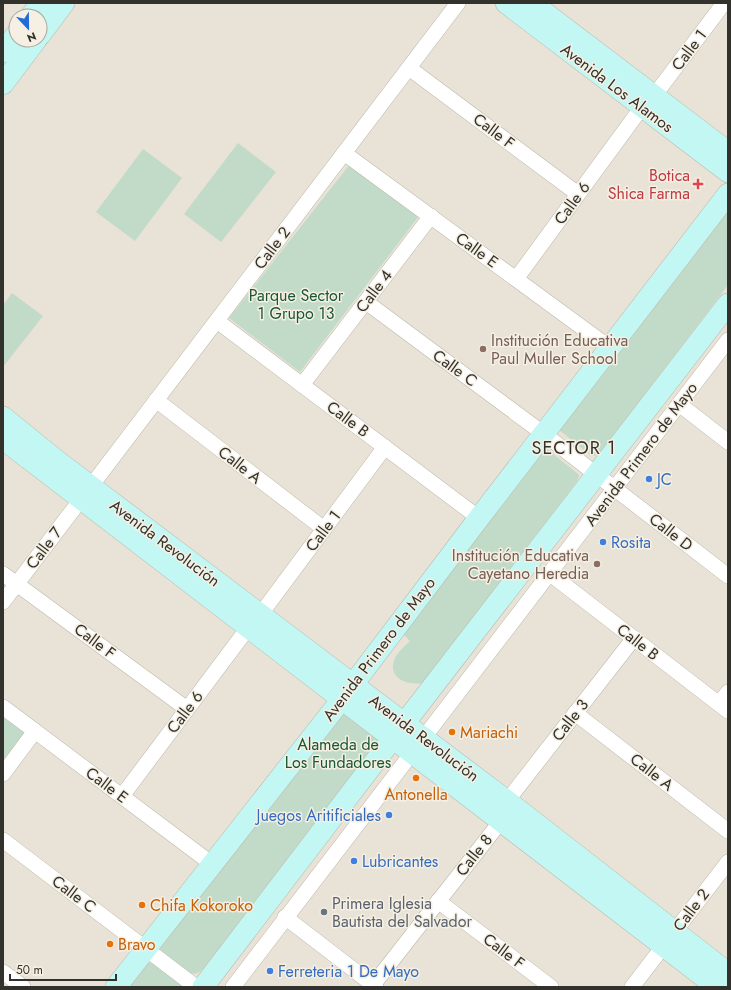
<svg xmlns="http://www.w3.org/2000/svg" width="731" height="990" viewBox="0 0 731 990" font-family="Jost,sans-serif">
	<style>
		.green { fill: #c2dbc9 }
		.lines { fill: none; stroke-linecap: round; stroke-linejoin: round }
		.street-casing { stroke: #bdb8ac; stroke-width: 16 }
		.secondary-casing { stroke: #bdb8ac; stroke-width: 22 }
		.street { stroke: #fff; stroke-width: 15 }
		.secondary { stroke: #c2f7f3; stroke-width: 21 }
		.health-dot { fill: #e0444e; stroke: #f5f0e3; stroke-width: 1.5 }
		.education-dot { fill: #8d6e63; stroke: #f5f0e3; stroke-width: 1.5 }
		.shop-dot { fill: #3f7fe0; stroke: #f5f0e3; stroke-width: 1.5 }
		.food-dot { fill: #e8710a; stroke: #f5f0e3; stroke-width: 1.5 }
		.worship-dot { fill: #6b7280; stroke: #f5f0e3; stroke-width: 1.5 }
		.labels { text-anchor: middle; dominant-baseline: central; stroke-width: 3; stroke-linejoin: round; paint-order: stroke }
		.street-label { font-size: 16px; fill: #33312c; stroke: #f5f0e3 }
		.health-label { font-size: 16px; fill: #be3a42; stroke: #f5f0e3; text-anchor: end }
		.park-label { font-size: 16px; fill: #195633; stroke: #f5f0e3 }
		.education-label { font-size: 16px; fill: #785e54; stroke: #f5f0e3; text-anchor: start }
		.shop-label { font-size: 16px; fill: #366cbe; stroke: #f5f0e3; text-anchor: start }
		.food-label { font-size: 16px; fill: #c56008; stroke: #f5f0e3; text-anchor: start }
		.worship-label { font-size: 16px; fill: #5b616d; stroke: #f5f0e3; text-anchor: start }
		.quarter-label { font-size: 18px; letter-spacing: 1px; fill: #33312c; stroke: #f5f0e3 }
	</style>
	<rect width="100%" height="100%" fill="#e8e3d6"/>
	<!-- green -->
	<g class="green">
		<polygon points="238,143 276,172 221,242 184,214"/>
		<polygon points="143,149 182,178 135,241 96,212"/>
		<polygon points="350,164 419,216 300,372 229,318"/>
		<polygon points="728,205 728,285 599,454 595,456 590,455 558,429"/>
		<polygon points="12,293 43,316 3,367 3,305"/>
		<path d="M 546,448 L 578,474 L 579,476 L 577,481 L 423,683 C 409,686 388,679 394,661 C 396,653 405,646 410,641 L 401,632 Z"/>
		<path d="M 344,711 L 376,735 L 378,742 L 375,748 L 203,969 C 198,973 195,975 189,973 L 162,954 L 159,947 Z"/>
		<polygon points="3,714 27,732 3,763"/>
		<polygon points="146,962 152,963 182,985 182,987 123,987"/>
	</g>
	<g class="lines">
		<!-- street casing -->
		<g class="street-casing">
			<g id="street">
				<polyline points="409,68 578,194"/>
				<polyline points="654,96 724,3"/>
				<polyline points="344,153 610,348"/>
				<polyline points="516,279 642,107"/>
				<polyline points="366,302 544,434 728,576"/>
				<polyline points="217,321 479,518"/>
				<polyline points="302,385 431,216"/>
				<polyline points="156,400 324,529"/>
				<polyline points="679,404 728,442"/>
				<polyline points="549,573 728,711"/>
				<polyline points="3,574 187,709"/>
				<polyline points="3,602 458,3"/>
				<polyline points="260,615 385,447"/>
				<polyline points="719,704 728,692"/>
				<polyline points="3,707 212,864"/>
				<polyline points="575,713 728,831"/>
				<polyline points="3,774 35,731"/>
				<polyline points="122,796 248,628"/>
				<polyline points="507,801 634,638"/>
				<polyline points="3,840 196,987"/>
				<polyline points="438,901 551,987"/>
				<polyline points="285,917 376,987"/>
				<polyline points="3,972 23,987"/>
				<polyline points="373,985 501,821"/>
				<polyline points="233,987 728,340"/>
				<polyline points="632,987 728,862"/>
			</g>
		</g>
		<!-- secondary casing -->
		<g class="secondary-casing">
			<g id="secondary">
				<polyline points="506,3 728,172"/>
				<polyline points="532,3 728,152"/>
				<polyline points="31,16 41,3"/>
				<polyline points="40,35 64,3"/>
				<polyline points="3,52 16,35"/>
				<polyline points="3,84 36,40"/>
				<polyline points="3,417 56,460 507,801 728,973"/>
				<polyline points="3,439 717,987"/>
				<polyline points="116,987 342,699 479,518 728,194"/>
				<polyline points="203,987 393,738 728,304"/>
			</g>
		</g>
		<!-- street -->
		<use href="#street" class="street"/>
		<!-- secondary -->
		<use href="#secondary" class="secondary"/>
	</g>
	<!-- markers -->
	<path class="health-dot" d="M696 178h4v4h4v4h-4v4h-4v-4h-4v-4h4z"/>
	<g class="education-dot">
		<circle cx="483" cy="349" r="4"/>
		<circle cx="597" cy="564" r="4"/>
	</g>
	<g class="shop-dot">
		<circle cx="649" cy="479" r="4"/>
		<circle cx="603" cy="542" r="4"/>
		<circle cx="389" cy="815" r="4"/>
		<circle cx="354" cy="861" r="4"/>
		<circle cx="270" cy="971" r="4"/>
	</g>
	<g class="food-dot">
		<circle cx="452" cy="732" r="4"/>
		<circle cx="416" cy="778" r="4"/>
		<circle cx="142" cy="905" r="4"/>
		<circle cx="110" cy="944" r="4"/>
	</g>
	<circle class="worship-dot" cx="324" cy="912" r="4"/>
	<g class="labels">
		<!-- street labels -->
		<g class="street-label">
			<text transform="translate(689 50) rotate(-53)">Calle 1</text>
			<text transform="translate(617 88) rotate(37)">Avenida Los Alamos</text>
			<text transform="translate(494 131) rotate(37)">Calle F</text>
			<text transform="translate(572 203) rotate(-54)">Calle 6</text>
			<text transform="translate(272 248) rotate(-53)">Calle 2</text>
			<text transform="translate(477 250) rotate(36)">Calle E</text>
			<text transform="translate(374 291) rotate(-53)">Calle 4</text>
			<text transform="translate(455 368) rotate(36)">Calle C</text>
			<text transform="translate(348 419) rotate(37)">Calle B</text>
			<text transform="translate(641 454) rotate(-53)">Avenida Primero de Mayo</text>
			<text transform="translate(240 465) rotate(38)">Calle A</text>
			<text transform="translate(323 531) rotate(-53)">Calle 1</text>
			<text transform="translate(671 532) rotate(38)">Calle D</text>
			<text transform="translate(165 543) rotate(37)">Avenida Revolución</text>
			<text transform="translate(44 548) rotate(-53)">Calle 7</text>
			<text transform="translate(95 641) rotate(37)">Calle F</text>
			<text transform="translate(638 642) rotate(38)">Calle B</text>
			<text transform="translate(379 649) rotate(-53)">Avenida Primero de Mayo</text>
			<text transform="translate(185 712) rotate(-53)">Calle 6</text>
			<text transform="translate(570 720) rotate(-52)">Calle 3</text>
			<text transform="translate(424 738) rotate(37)">Avenida Revolución</text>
			<text transform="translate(652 772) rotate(38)">Calle A</text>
			<text transform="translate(107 785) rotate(37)">Calle E</text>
			<text transform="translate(474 855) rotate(-52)">Calle 8</text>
			<text transform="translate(74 894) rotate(37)">Calle C</text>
			<text transform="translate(691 910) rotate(-53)">Calle 2</text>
			<text transform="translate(504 951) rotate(37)">Calle F</text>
		</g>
		<!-- health labels -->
		<g class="health-label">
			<text x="690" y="175">Botica<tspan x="690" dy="18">Shica Farma</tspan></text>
		</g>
		<!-- park labels -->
		<g class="park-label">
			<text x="296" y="295">Parque Sector<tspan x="296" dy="18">1 Grupo 13</tspan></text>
			<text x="338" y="744">Alameda de<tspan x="338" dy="18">Los Fundadores</tspan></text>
		</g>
		<!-- education labels -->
		<g class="education-label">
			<text x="491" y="340">Institución Educativa<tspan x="491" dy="18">Paul Muller School</tspan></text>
			<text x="589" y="555" text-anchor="end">Institución Educativa<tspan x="589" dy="18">Cayetano Heredia</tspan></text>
		</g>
		<!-- shop labels -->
		<g class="shop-label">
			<text x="657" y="479">JC</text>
			<text x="611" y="542">Rosita</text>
			<text x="381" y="815" text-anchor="end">Juegos Aritificiales</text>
			<text x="362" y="861">Lubricantes</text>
			<text x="278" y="971">Ferreteria 1 De Mayo</text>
		</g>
		<!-- food labels -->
		<g class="food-label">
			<text x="460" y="732">Mariachi</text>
			<text x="416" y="794" text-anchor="middle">Antonella</text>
			<text x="150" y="905">Chifa Kokoroko</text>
			<text x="118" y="944">Bravo</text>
		</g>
		<!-- worship labels -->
		<g class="worship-label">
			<text x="332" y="903">Primera Iglesia<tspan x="332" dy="18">Bautista del Salvador</tspan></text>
		</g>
		<!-- quarter labels -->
		<g class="quarter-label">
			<text x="574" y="448">SECTOR 1</text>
		</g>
	</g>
	<!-- border -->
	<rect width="731" height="990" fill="none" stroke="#33312c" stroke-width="8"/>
	<!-- north arrow -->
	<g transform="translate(28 28) rotate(158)"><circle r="19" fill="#f5f0e3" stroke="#a7a49a"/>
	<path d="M0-3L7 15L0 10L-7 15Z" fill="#236bd6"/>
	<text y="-6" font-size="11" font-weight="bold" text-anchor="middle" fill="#33312c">N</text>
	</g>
	<!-- scale -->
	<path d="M10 974v6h106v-6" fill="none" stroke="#33312c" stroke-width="2"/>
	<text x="16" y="974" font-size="12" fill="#33312c" stroke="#f5f0e3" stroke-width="3" paint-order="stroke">50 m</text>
</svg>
